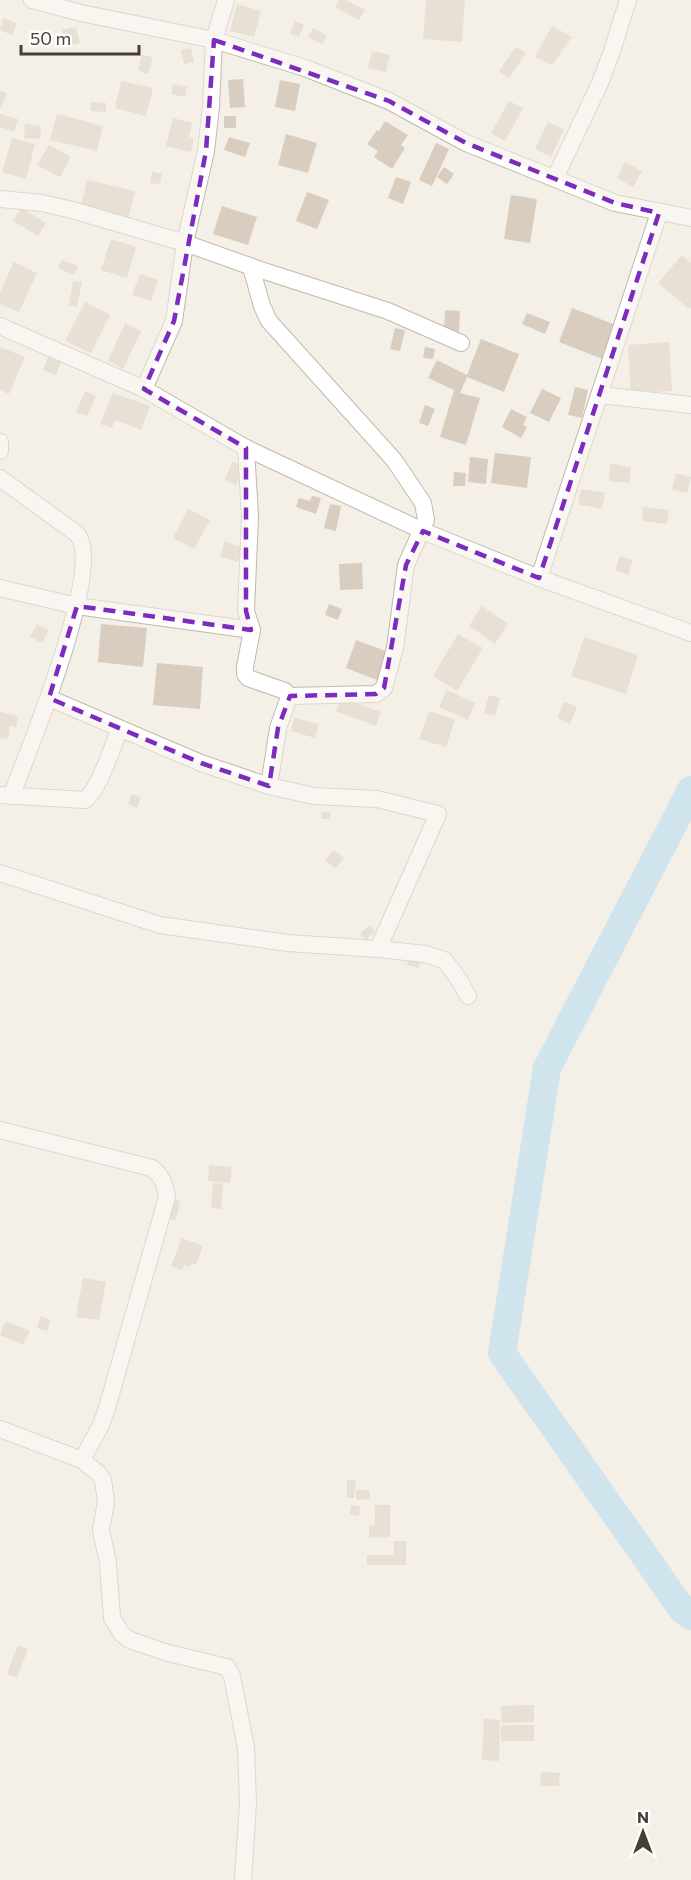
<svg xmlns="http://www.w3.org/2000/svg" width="691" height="1880" viewBox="0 0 691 1880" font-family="Commissioner,sans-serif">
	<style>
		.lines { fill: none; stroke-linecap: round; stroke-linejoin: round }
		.river { stroke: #a2d7f3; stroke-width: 28 }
		.building { fill: #d9cdbf }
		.street-casing { stroke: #c3b9ac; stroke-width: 18 }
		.street { stroke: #fff; stroke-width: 16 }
		.marked { fill: none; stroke: #7b2cbf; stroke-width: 4.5; stroke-dasharray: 12 8; stroke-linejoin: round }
	</style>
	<rect width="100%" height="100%" fill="#f4efe7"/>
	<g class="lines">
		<!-- river -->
		<polyline class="river" points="691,790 547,1068 502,1353 682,1609 691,1616"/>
	</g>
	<!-- building -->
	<g class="building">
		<polygon points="339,0 346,0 365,10 359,20 335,7"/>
		<polygon points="426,0 465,0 462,42 423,39"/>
		<polygon points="237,4 261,11 254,37 230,31"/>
		<polygon points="3,18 17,23 12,35 0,30"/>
		<polygon points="295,21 304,25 299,37 290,34"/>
		<polygon points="552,26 572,37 552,65 535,57"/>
		<polygon points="76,27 80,43 66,46 62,30"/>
		<polygon points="313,28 327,35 322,44 308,37"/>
		<polygon points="516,47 526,53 509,78 499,71"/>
		<polygon points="191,48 194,62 184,64 181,50"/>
		<polygon points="372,51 390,55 386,72 368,68"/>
		<polygon points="142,55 153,57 148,74 138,70"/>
		<polygon points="243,79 245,107 230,108 228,80"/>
		<polygon points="280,80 300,84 295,111 275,107"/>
		<polygon points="121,81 153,88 146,116 115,108"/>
		<polygon points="173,84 187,87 185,97 171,94"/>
		<polygon points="0,91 7,94 0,109"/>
		<polygon points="509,101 523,108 505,141 491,133"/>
		<polygon points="91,102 106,103 106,112 91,111"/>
		<polygon points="0,114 18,119 14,132 0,127"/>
		<polygon points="57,114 103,126 97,151 50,140"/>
		<rect x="224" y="116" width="12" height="12"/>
		<polygon points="173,118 192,123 189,137 194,138 191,152 166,146"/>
		<polygon points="385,121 408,135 401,145 405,148 392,169 374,157 378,151 367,144 377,130 379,131"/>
		<polygon points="548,122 564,129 551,157 535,149"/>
		<polygon points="25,124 41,126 40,139 24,138"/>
		<polygon points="286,134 317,143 308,173 278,165"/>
		<polygon points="229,137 250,143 245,157 224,150"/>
		<polygon points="12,138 35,144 26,179 2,172"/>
		<polygon points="436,143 449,149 432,186 419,180"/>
		<polygon points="49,145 71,157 60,177 37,165"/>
		<polygon points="625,162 642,171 633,187 617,178"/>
		<polygon points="444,167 454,174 447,184 437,177"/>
		<polygon points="152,172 162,174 160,184 150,183"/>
		<polygon points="396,177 411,182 403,204 388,198"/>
		<polygon points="87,180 135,191 128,220 80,209"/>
		<polygon points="307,192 329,200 317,229 296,221"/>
		<polygon points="511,195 537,199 530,243 504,239"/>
		<polygon points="222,206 257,217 248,245 213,234"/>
		<polygon points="21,208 46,223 38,236 13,221"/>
		<polygon points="111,239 136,247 127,278 101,270"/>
		<polygon points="682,255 691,263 691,307 689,309 658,283"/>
		<polygon points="62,260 78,266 74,275 58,268"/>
		<polygon points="14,262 37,273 19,312 0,304 0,292"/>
		<polygon points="140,274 158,280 151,301 132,295"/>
		<polygon points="73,281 82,282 77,307 69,305"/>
		<polygon points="85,302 110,315 91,353 65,341"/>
		<polygon points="572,308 618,326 605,360 559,342"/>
		<polygon points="445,310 460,311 459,332 444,331"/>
		<polygon points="527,313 550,322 545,334 522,324"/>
		<polygon points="125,323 141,331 123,369 108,361"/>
		<polygon points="395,328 405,330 400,351 390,349"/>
		<polygon points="481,339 519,354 504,392 467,377 460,393 480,398 466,445 440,437 454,390 428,378 437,360 467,375"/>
		<polygon points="669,342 672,391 631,393 628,345"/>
		<polygon points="0,347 25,357 9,394 0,390"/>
		<polygon points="425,347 435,349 433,359 423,358"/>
		<polygon points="48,357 61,362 56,375 43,370"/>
		<polygon points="575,387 588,390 582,418 568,415"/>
		<polygon points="542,389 561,398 549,422 530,413"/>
		<polygon points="85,391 96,396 87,416 76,412"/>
		<polygon points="113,393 150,406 141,430 115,420 112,428 100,424"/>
		<polygon points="425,405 435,409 428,426 419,423"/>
		<polygon points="511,409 527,417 523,425 527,427 521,438 502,427"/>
		<polygon points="495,453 531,457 527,488 491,483"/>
		<polygon points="470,457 488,459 486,484 468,482"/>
		<polygon points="232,462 243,466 236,485 225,480"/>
		<polygon points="610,463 631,468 629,483 609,481"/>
		<polygon points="454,472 466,473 465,486 453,486"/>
		<polygon points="676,473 691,477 687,493 672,490"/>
		<polygon points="581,489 605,493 602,509 578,504"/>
		<polygon points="312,496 321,498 316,514 296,507 299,498 310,501"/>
		<polygon points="330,504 341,506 336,531 324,528"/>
		<polygon points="643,507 669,510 667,524 642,521"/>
		<polygon points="188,509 210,520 194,549 173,538"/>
		<polygon points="225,541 243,548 237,562 220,556"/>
		<polygon points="620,556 633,560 628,575 615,570"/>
		<polygon points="362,563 363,589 340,590 339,564"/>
		<polygon points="329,604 342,609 338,620 325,615"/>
		<polygon points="482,606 508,624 495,644 469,626"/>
		<polygon points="37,624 49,630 42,643 30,637"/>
		<polygon points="101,624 147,628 143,667 98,662"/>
		<polygon points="458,634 483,648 457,691 433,676"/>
		<polygon points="584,637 638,655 626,694 571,676"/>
		<polygon points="356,640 388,652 377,680 346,668"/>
		<polygon points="157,663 203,667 200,709 153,705"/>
		<polygon points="447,690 475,703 468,720 439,707"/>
		<polygon points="489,695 500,698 495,716 484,713"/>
		<polygon points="342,698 381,712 376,726 336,711"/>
		<polygon points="564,702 577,707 570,724 557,718"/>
		<polygon points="429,711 455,719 446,747 419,739"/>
		<polygon points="0,712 18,716 16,727 10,726 8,739 0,738"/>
		<polygon points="294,718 319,724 315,738 291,731"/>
		<polygon points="132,794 141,798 137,808 128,804"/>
		<polygon points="321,812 331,812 330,819 321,819"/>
		<polygon points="334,850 344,858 335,868 325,860"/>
		<polygon points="370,925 375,931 366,940 360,934"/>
		<polygon points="409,955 421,958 418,968 407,965"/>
		<polygon points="209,1165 232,1167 230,1183 208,1181"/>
		<polygon points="213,1183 223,1184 221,1209 211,1208"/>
		<polygon points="170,1199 180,1201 176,1220 167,1219"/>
		<polygon points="182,1238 203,1246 196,1265 192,1263 190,1267 184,1265 182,1270 171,1266"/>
		<polygon points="83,1278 106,1282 99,1320 76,1317"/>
		<polygon points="41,1316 51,1320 47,1331 37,1328"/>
		<polygon points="6,1321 30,1331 23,1345 0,1335"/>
		<polygon points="347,1480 356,1480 354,1498 347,1498"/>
		<polygon points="356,1490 369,1490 370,1499 356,1500"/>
		<polygon points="351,1505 360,1506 359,1516 350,1514"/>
		<polygon points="375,1505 390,1505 390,1537 369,1538 369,1526 375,1525"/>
		<polygon points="394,1541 406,1541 406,1565 367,1565 367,1555 394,1555"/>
		<polygon points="18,1645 28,1649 17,1678 7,1674"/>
		<polygon points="534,1705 534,1722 502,1723 501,1706"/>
		<polygon points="484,1719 500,1720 499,1761 482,1760"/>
		<rect x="501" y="1725" width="33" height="16"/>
		<polygon points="541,1772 560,1773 559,1786 540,1786"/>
	</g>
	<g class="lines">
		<!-- street casing -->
		<g class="street-casing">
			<g id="street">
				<polyline points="32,0 81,13 214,40 305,68 389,101 466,143 615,203 691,218"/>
				<polyline points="555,178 600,83 612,51 628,0"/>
				<polyline points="0,199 42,203 72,210 185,243 255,268 388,311 461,343"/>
				<polyline points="251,267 262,306 269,321 394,460 423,503 426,520 406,565 395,648 384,688 376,694 289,696"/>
				<polyline points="0,326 144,389 246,448 423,531 539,578 691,633"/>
				<polyline points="144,389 174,321 185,243 206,151 211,106 214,40 226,0"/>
				<polyline points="600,395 691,405"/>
				<polyline points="0,442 0,451"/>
				<polyline points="246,448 250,516 246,611 252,630 245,667 245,674 248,678 285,691 289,697 278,728 269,786"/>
				<path d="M 0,478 L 77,534 C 105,566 27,755 11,796"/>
				<polyline points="539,578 659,213"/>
				<polyline points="0,588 77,606 252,630"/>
				<polyline points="49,698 201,763 269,786 314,796 377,799 438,814 378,949"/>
				<path d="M 1,795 L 85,800 C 101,786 111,749 120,729"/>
				<polyline points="0,873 160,925 288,943 378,949 425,954 444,960 458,978 468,996"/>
				<path d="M 0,1130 L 152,1168 C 162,1176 165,1184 167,1197 L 107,1408 L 101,1425 L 82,1460"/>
				<polyline points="0,1429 82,1460 98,1473 103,1480 106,1502 101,1530 108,1563 112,1618 122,1634 130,1640 168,1653 227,1667 232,1676 246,1748 248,1802 243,1880"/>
			</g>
		</g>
		<!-- street -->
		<use href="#street" class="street"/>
	</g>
	<!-- marked area -->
	<path d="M0 0H691V1880H0ZM 214,40 L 389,101 L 466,143 L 615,203 L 659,213 L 539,578 L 423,531 L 406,565 L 384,688 L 376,694 L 290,696 L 278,728 L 269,786 L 201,763 L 49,698 L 77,606 L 251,630 L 246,611 L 246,448 L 144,389 L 174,321 L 206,151 Z" fill="#f4efe7" fill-opacity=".55" fill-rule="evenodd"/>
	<path class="marked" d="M 214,40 L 389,101 L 466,143 L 615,203 L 659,213 L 539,578 L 423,531 L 406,565 L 384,688 L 376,694 L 290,696 L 278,728 L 269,786 L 201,763 L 49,698 L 77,606 L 251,630 L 246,611 L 246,448 L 144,389 L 174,321 L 206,151 Z"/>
	<!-- north arrow -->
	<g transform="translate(643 1832)" stroke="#ffffff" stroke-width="4.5" paint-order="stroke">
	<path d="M0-4.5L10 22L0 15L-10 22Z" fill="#473f36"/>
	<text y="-9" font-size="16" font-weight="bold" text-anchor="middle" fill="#473f36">N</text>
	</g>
	<!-- scale -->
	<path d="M21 45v9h118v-9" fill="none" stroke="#473f36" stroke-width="3"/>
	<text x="30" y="45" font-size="18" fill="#473f36" stroke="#ffffff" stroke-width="4.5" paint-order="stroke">50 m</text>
</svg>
